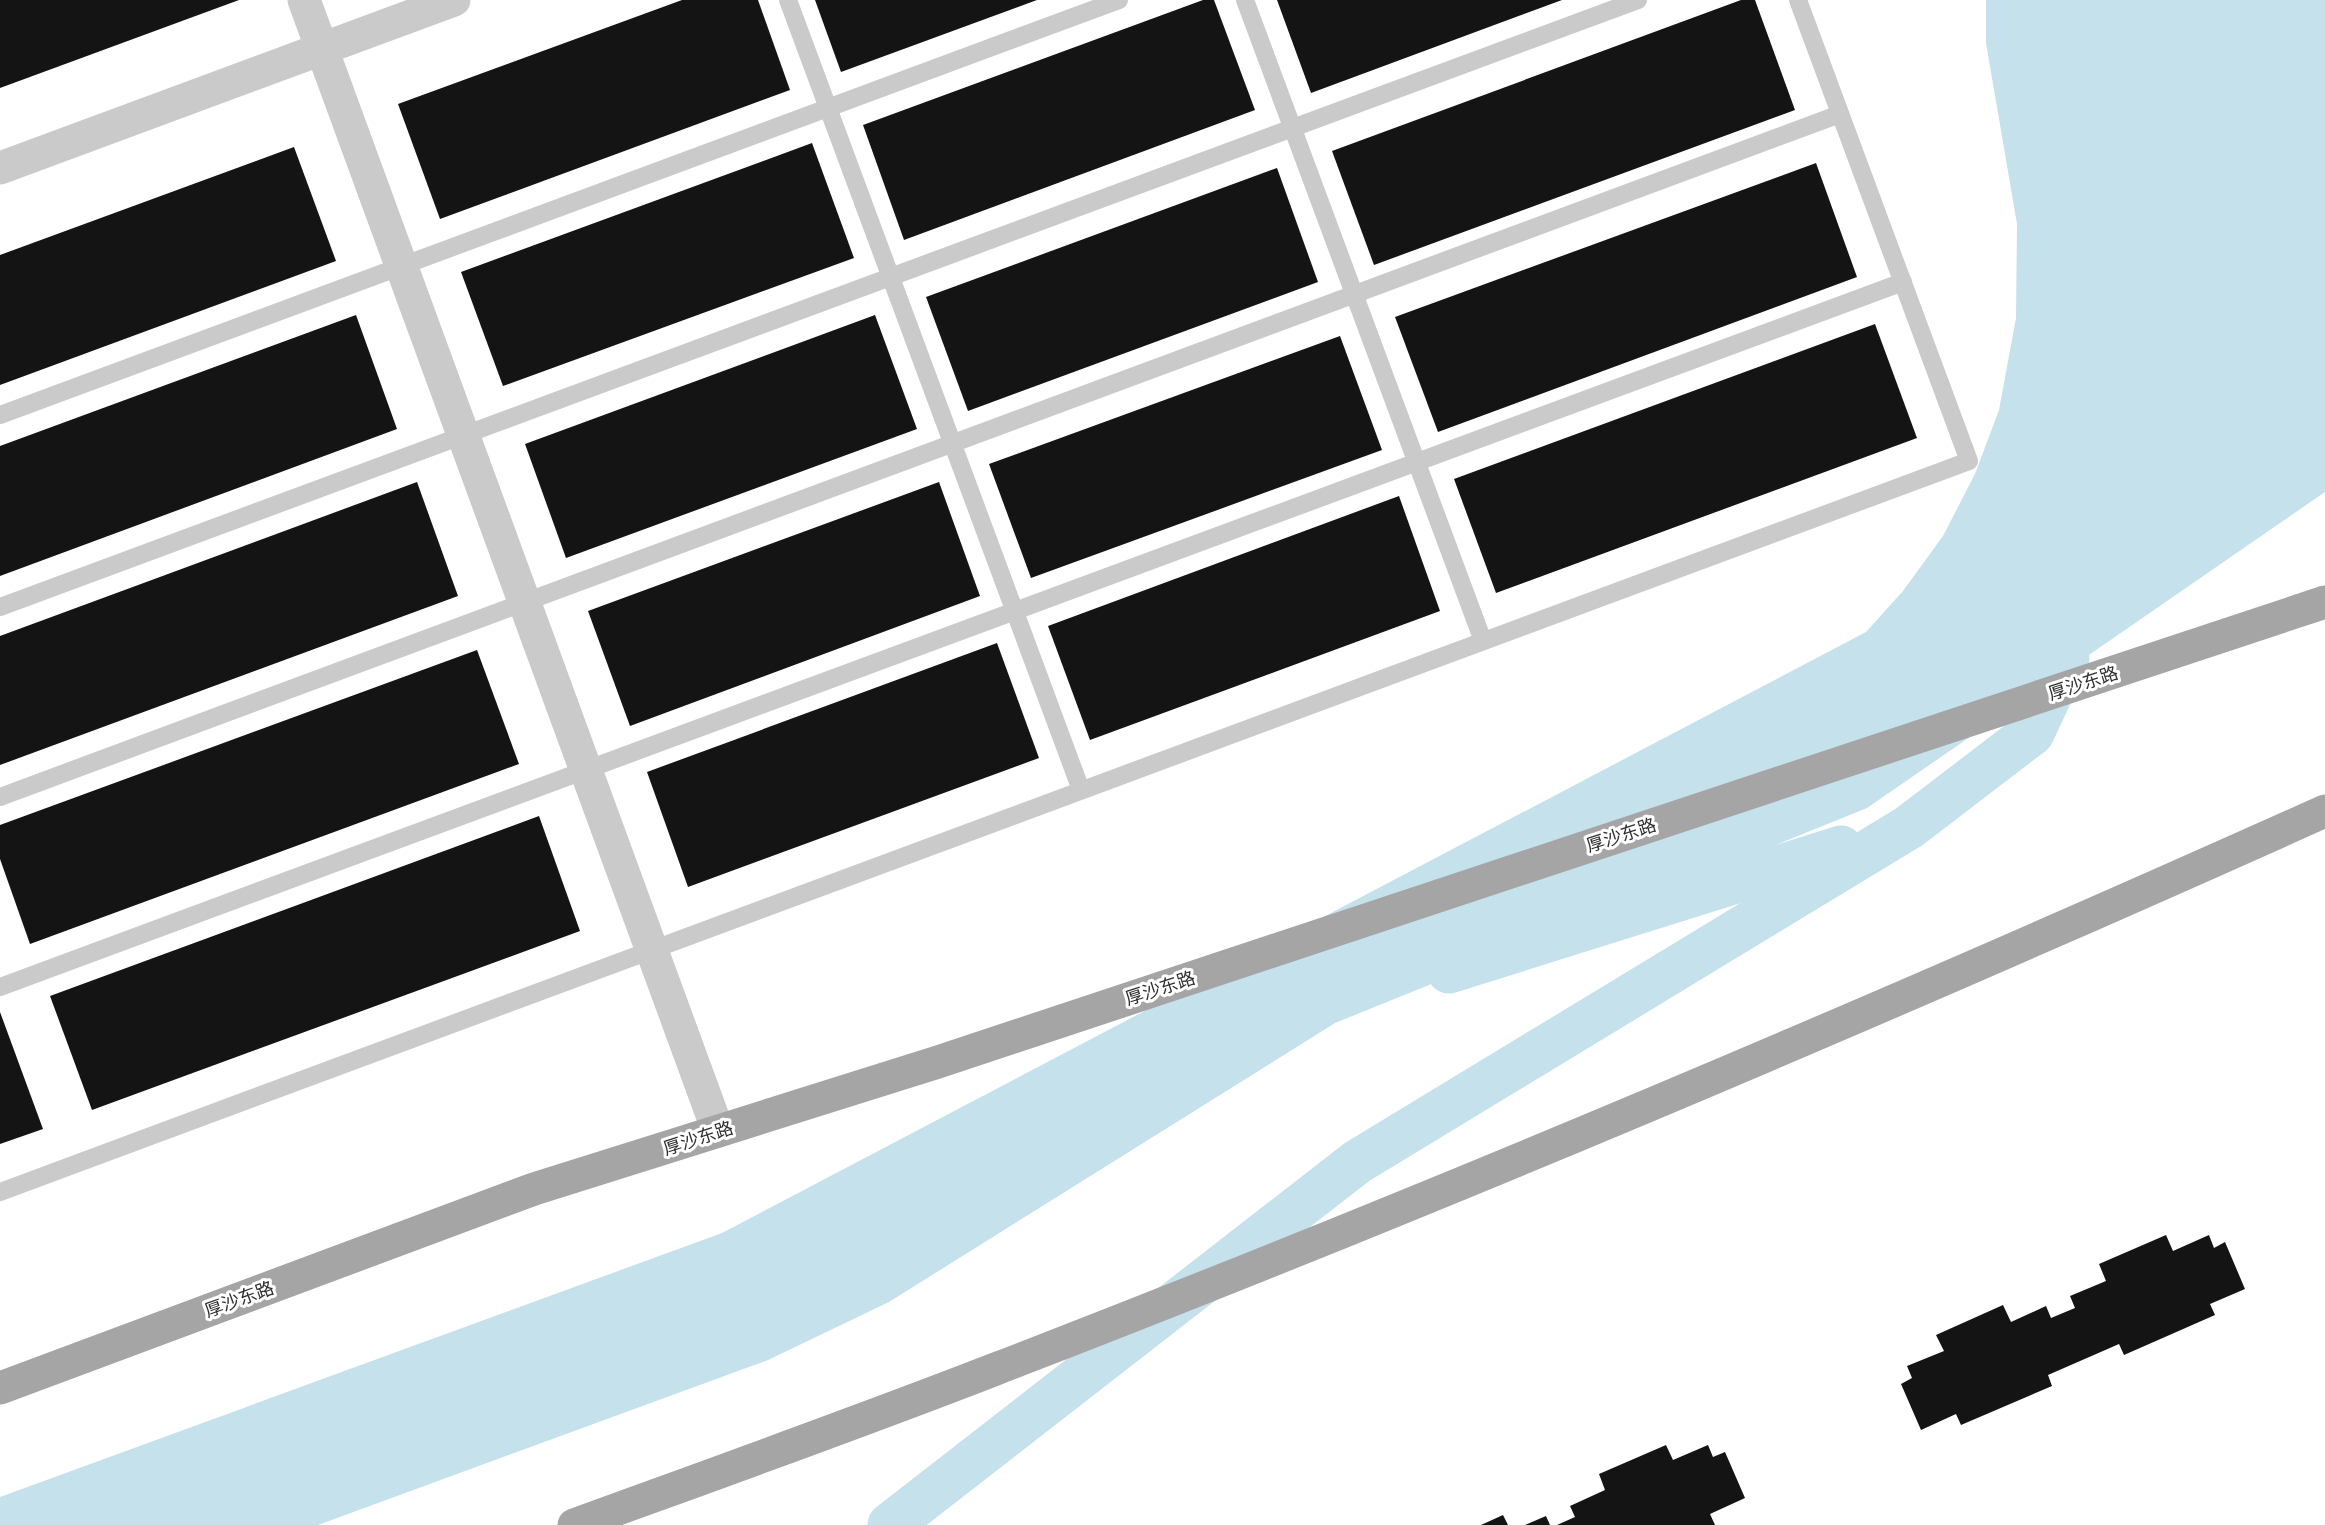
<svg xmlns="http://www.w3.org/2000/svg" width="2325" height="1525" viewBox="0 0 2325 1525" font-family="Quicksand,'Noto Sans SC',sans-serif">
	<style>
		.water { fill: #c4e1ec }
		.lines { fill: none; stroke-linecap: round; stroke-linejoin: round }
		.canal { stroke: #c4e1ec; stroke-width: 45 }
		.building { fill: #141414 }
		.service { stroke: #cacaca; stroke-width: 18 }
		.minor { stroke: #cacaca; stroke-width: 33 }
		.primary { stroke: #a5a5a5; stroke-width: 33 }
		.labels { text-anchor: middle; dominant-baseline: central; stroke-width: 6; stroke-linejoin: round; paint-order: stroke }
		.street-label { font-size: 18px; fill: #2d2d2d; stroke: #fff }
	</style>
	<rect width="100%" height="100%" fill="#fff"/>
	<!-- water -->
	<polygon class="water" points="1986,0 2325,0 2325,492 1867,808 1335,1023 889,1302 768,1360 318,1525 0,1525 0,1497 722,1233 1866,632 1903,591 1943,536 1975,474 1999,410 2016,318 2017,224 1986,43"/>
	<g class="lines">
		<!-- canal -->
		<g class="canal">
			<polyline points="1449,971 1841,848"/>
			<polyline points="890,1525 1357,1162 1909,827 2032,733 2067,658"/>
		</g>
	</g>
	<!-- building -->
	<g class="building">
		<polygon points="0,0 239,0 0,88"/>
		<polygon points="682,0 758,0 790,90 440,219 398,104"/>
		<polygon points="815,0 1037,0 841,72"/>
		<polygon points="1203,0 1214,0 1255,110 904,240 863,125"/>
		<polygon points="1277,0 1562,0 1311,93"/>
		<polygon points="1741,0 1755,0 1795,110 1374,265 1332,151"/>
		<polygon points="812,143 854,258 503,386 461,272"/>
		<polygon points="294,147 336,261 0,385 0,255"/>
		<polygon points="1816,163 1857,277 1438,432 1395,317"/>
		<polygon points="1277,168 1318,282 968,411 926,297"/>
		<polygon points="356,315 397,429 0,576 0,446"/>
		<polygon points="875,315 917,429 566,558 525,444"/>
		<polygon points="1875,324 1917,438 1496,593 1454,479"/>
		<polygon points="1340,336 1382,450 1031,578 989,464"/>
		<polygon points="417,482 458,596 0,765 0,636"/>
		<polygon points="939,482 980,596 630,726 588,611"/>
		<polygon points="1399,496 1440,611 1090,740 1048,626"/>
		<polygon points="997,643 1039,758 688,887 647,772"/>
		<polygon points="477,650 519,764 30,944 0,859 0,825"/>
		<polygon points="539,816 580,931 92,1110 50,996"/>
		<polygon points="0,1012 43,1129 0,1144"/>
		<polygon points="2166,1235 2173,1251 2209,1235 2214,1248 2225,1242 2245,1289 2210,1304 2215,1315 2124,1355 2119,1344 2048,1375 2052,1386 1961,1425 1956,1414 1921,1430 1901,1384 1912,1378 1907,1366 1944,1351 1936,1335 2003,1305 2011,1322 2046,1306 2051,1318 2075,1308 2070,1296 2106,1281 2099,1264"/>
		<polygon points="1666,1445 1673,1460 1708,1445 1713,1457 1725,1452 1745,1498 1710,1514 1715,1525 1557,1525 1575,1517 1570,1506 1605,1490 1599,1474"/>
		<polygon points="1503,1515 1508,1525 1481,1525"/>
		<polygon points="1546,1516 1550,1525 1525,1525"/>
	</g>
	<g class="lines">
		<!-- service -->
		<g class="service">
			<polyline points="788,0 1081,790"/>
			<polyline points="1245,0 1483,641"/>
			<polyline points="0,415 1119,0"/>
			<polyline points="0,607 1638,0"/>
			<polyline points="0,797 1840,114"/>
			<polyline points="0,987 1903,282"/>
			<polyline points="0,1192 1969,461 1798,0"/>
		</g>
		<!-- minor -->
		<g class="minor">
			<polyline points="304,0 718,1131"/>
			<polyline points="0,168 454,0"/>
		</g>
		<!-- primary -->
		<g class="primary">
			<polyline points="0,1388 534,1189 938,1062 2325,602"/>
			<path d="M 574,1525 C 714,1474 854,1424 993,1370 C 1442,1197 1886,1008 2325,811"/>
		</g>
	</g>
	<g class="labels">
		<!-- street labels -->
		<g class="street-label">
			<text transform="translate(2083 683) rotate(-18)">厚沙东路</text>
			<text transform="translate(1621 835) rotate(-18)">厚沙东路</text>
			<text transform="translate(1160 988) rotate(-18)">厚沙东路</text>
			<text transform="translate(698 1138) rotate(-18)">厚沙东路</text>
			<text transform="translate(239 1299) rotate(-20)">厚沙东路</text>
		</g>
	</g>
</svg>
